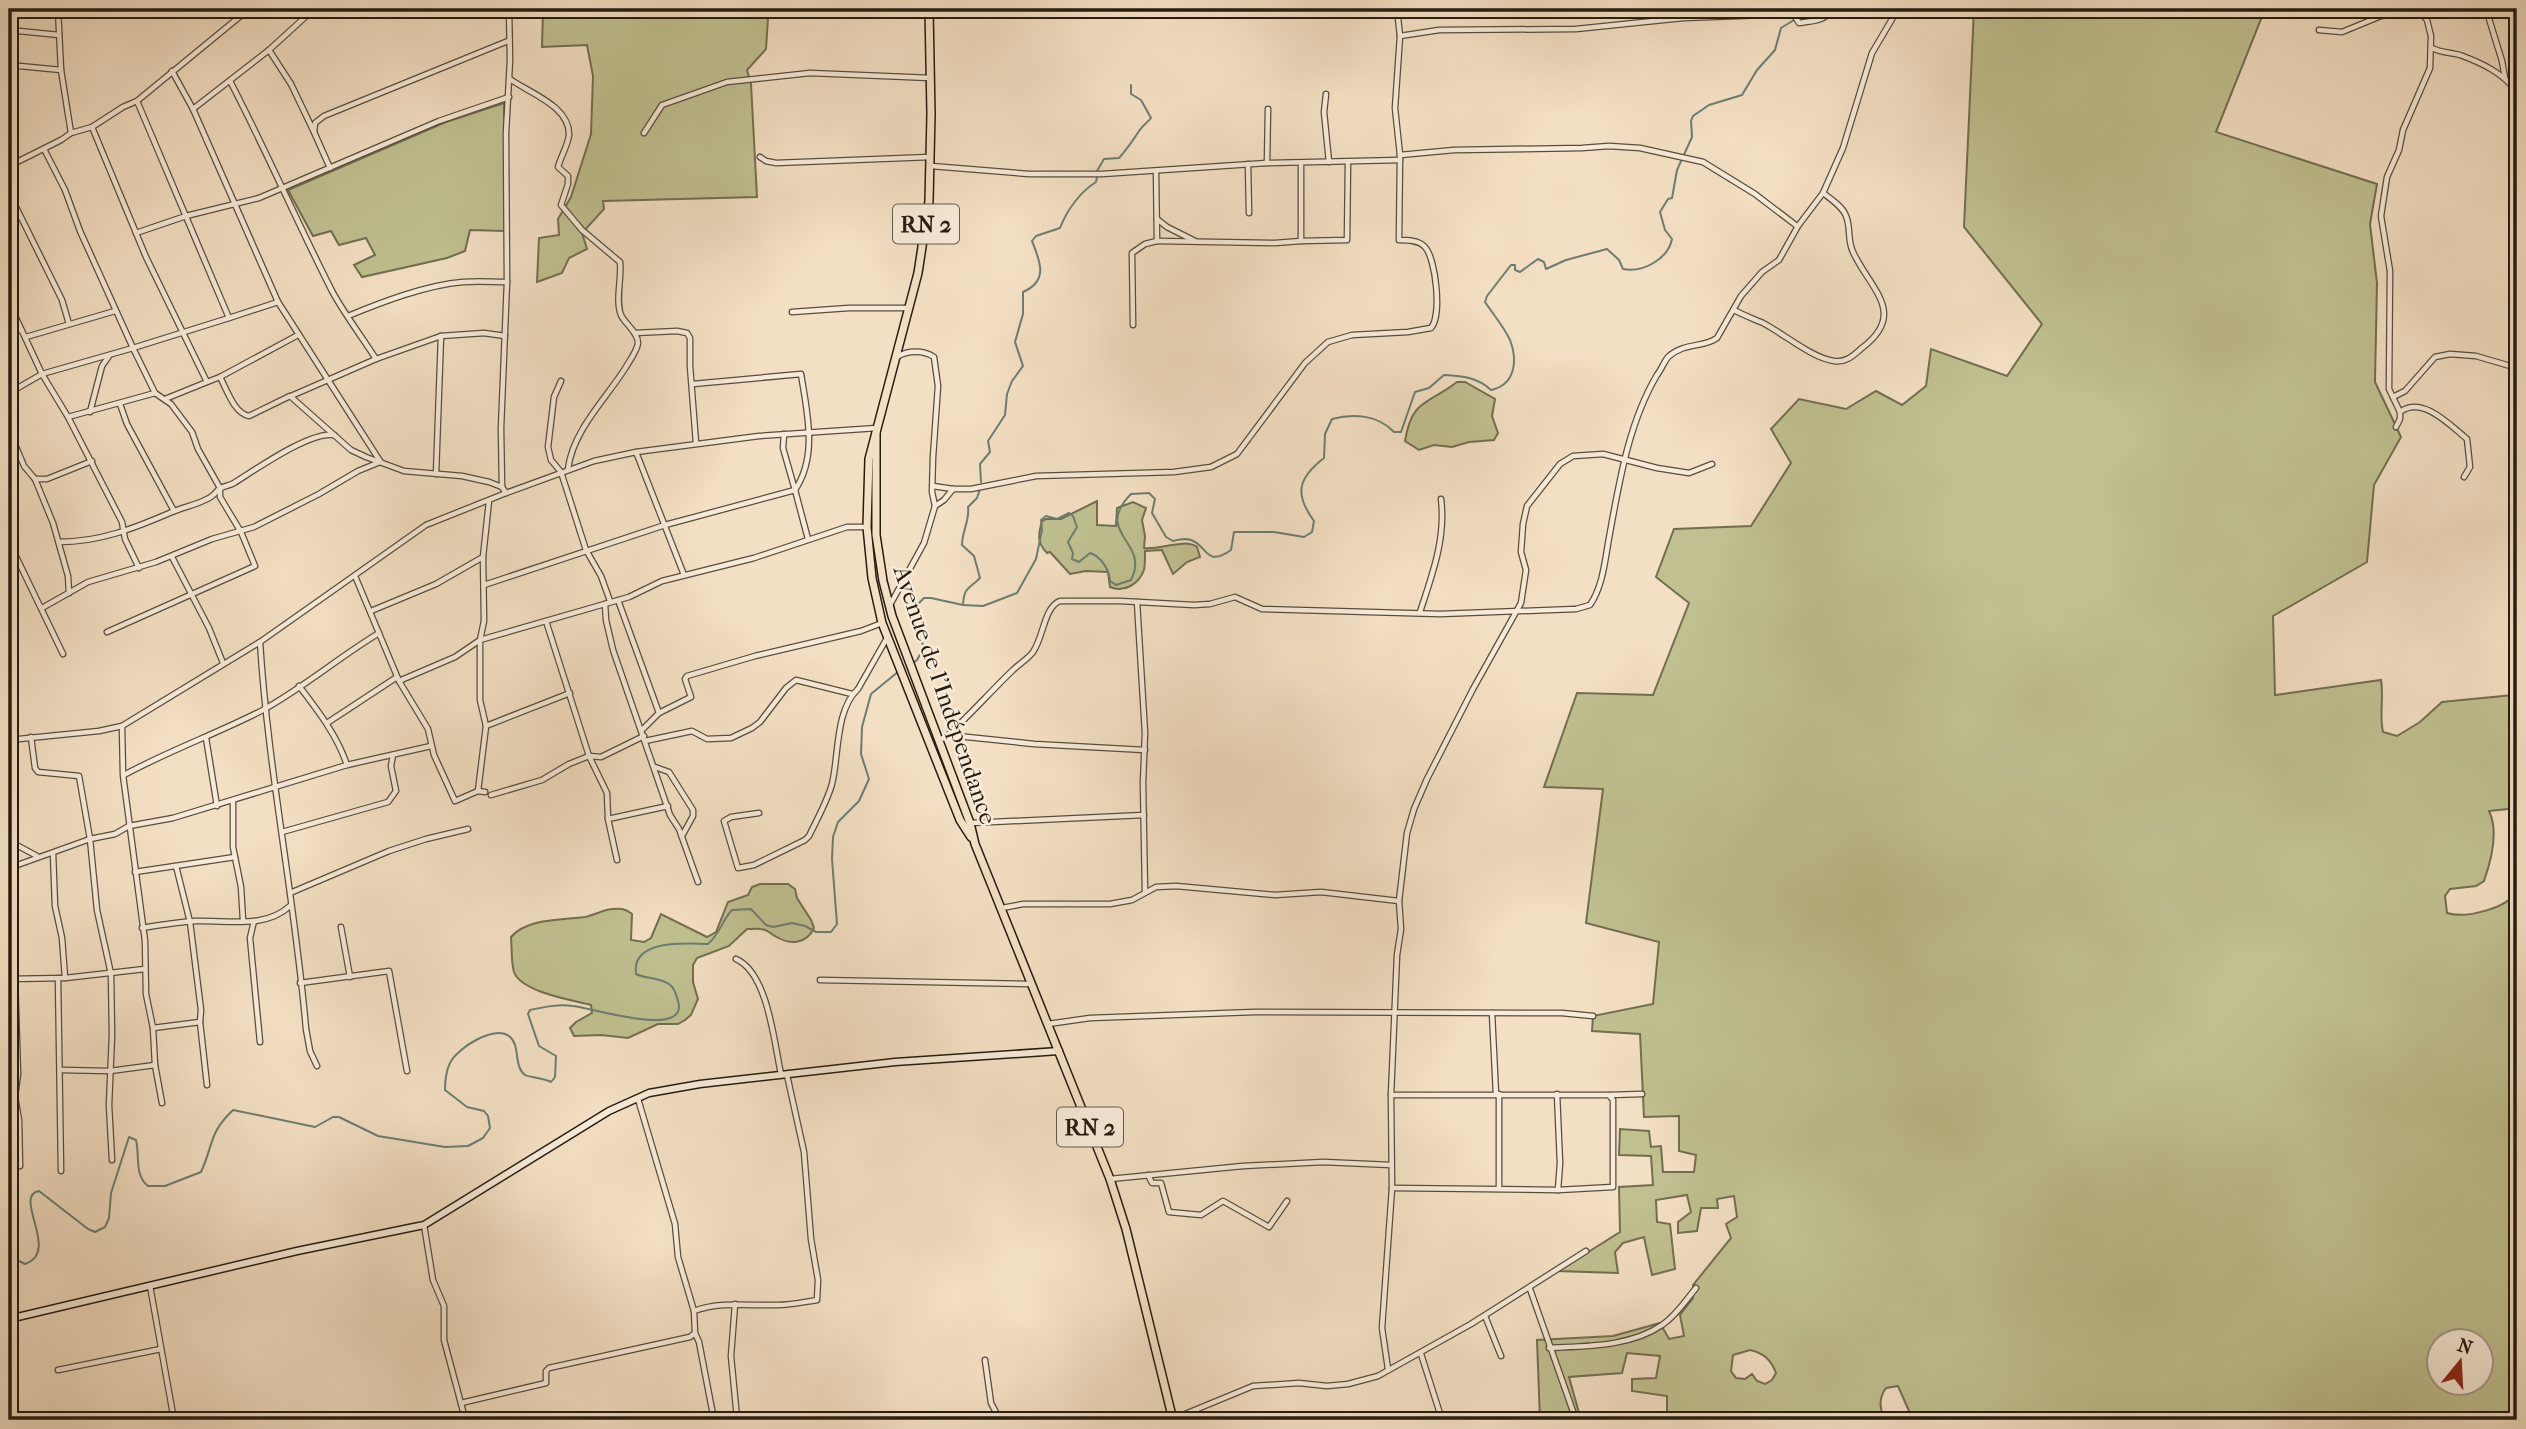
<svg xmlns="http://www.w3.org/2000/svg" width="2526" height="1429" viewBox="0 0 2526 1429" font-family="'IM FELL French Canon',serif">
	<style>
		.green { fill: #c0c090; stroke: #726e50; stroke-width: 2; fill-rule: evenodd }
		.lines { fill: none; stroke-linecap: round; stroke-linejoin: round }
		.stream { stroke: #6c7d70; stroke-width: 2 }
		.street-casing { stroke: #584d3e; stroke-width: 7 }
		.secondary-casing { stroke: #251c11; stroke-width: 9 }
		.primary-casing { stroke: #251c11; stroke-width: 10 }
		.street { stroke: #f7ead8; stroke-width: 4.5 }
		.secondary { stroke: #f7ead8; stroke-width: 6 }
		.primary { stroke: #f3dfc3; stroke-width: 7 }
		.labels { text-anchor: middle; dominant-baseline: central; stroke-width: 5; stroke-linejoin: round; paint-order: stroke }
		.shield { fill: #f7ead8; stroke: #645a4d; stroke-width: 2 }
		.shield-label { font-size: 23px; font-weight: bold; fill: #251c11 }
		.street-label { font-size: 24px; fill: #251c11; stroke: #f7ead8 }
	</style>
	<rect width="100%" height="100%" fill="#f3dfc3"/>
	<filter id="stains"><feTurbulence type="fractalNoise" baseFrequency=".00286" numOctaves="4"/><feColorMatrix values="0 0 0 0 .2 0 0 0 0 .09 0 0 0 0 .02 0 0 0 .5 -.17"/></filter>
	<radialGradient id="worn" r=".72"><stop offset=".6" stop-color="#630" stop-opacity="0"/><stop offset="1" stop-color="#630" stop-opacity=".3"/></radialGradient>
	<!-- green -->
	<g class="green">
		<polygon points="543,9 757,9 768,19 766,49 747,70 751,84 757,197 603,201 604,209 582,233 587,249 569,258 562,273 537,282 539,238 559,235 558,219 571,197 591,134 593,76 587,45 542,47"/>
		<path d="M 1974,9 L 2265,9 L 2216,132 L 2377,184 L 2370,224 L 2377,283 L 2375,382 L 2401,437 L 2374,485 L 2367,562 L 2273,616 L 2275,695 L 2381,680 C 2384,698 2379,714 2383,732 L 2397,736 L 2420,722 L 2442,702 L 2513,695 L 2517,692 L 2517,760 L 2514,771 L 2517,774 L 2517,808 L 2489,811 C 2499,831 2491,861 2484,881 L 2476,886 L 2450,889 L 2445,896 L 2447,913 C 2466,919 2508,908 2517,891 L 2517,1420 L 1913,1420 L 1898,1386 L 1886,1388 C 1878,1399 1880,1407 1884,1420 L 1810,1420 L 1808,1418 L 1790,1420 L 1667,1420 L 1667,1396 L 1632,1391 L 1632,1379 L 1656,1378 L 1660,1356 L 1627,1353 L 1622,1373 L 1569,1377 L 1581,1420 L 1540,1420 L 1537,1340 L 1613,1336 L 1660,1323 L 1669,1339 L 1684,1336 L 1680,1315 L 1693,1298 L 1693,1285 L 1731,1238 L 1726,1224 L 1737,1217 L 1734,1196 L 1717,1199 L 1718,1208 L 1701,1208 L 1697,1231 L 1678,1233 L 1678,1222 L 1691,1212 L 1687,1195 L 1656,1200 L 1657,1222 L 1670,1224 L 1675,1269 L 1652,1275 L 1644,1237 L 1623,1243 L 1615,1252 L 1618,1273 L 1558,1271 L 1620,1232 L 1619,1187 L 1653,1185 L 1651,1156 L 1619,1155 L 1620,1129 L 1649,1131 L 1651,1147 L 1661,1146 L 1663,1172 L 1694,1172 L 1696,1155 L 1679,1151 L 1679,1116 L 1644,1117 L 1640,1034 L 1592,1031 L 1593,1016 L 1653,1004 L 1659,942 L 1586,923 L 1603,789 L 1544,787 L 1577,693 L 1653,695 L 1689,603 L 1656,577 L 1674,529 L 1751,526 L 1791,463 L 1771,429 L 1799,399 L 1846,409 L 1876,391 L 1902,405 L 1926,386 L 1931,349 L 2007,376 L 2042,324 L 1964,227 ZM 2438,1342 L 2480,1342 L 2480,1384 L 2438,1384 ZM 1750,1350 C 1764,1353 1771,1360 1776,1373 L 1772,1380 L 1765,1384 L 1757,1381 L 1752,1374 L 1745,1379 L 1736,1378 L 1731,1371 L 1733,1355 Z"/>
		<polygon points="504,103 505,231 470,230 465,251 447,258 362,277 354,265 375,255 366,238 339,245 331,231 313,236 288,190 446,122"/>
		<path d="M 1457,382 L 1465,382 L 1495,399 L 1492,416 L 1498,433 L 1494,440 L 1469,442 L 1452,447 L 1434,445 L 1419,450 L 1405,441 C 1412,399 1427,405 1457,382 Z"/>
		<path d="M 1097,501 L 1097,525 L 1116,526 L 1117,508 L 1133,502 L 1146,508 L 1142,520 L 1145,536 L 1144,548 C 1160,550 1185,538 1197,547 L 1200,557 L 1187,562 L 1173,574 L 1162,550 L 1145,551 C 1145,557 1145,565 1144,570 C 1139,584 1124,593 1110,587 L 1108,572 L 1086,571 L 1070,574 L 1050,552 L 1047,553 C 1037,543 1038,535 1042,521 L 1046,519 L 1061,519 Z"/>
		<path d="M 760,884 L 788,884 L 795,889 L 797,898 L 811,920 L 814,928 C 806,945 789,945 775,936 C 771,934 769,931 765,930 C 760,928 752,929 747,929 L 729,946 L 697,958 L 693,965 L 693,982 L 698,999 L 691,1015 L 685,1020 L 678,1024 L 658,1024 L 628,1038 L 601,1035 L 574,1036 L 570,1028 L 576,1022 L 592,1013 L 591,1005 C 572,1000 521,992 514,972 C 511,962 512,948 511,937 C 527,918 562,920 585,917 C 598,914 608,907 622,909 C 627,910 628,911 632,914 L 631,940 L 644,942 L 651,938 L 661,914 L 707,937 L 716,932 L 728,902 L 748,895 L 752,887 Z"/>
	</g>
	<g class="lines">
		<!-- stream -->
		<g class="stream">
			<polyline points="1799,19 1809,14 1810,9"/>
			<path d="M 1097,171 L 1104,159 L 1119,158 C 1128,148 1132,142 1139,131 C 1142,126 1147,123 1151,118 L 1141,100 L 1131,94 L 1131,85"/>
			<path d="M 981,482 L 980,464 L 990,452 L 988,441 L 1005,415 L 1007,394 L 1012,381 L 1023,366 L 1015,342 L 1023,314 L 1023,292 C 1048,281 1041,263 1032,241 L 1036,236 L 1060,228 C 1067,210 1080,192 1096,182 L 1097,177"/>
			<path d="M 963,605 C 964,587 968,590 980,578 L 974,556 L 962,545 C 962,531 970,520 968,507 L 977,498 L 980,489"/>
			<path d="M 913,663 L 917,660 L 924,647 L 916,629 L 917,605 L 924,598 L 931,598 L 963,605 L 983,606 L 1017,593 L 1036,559 L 1042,530 L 1041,520 L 1046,516 L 1057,519 L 1069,513 L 1073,516 L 1077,527 L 1068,542 L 1073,553 L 1072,559 L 1079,562 L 1090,553 C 1102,557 1109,570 1110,581 L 1116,585 L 1131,580 C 1151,541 1092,534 1131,494 L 1149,493 L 1155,499 L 1152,513 L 1166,537 L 1173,541 C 1177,540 1181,539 1185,539 C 1208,540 1203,570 1231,550 L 1234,532 L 1274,532 L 1304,537 L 1312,532 L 1314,521 C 1294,494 1298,478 1324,458 L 1325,434 L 1332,419 C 1354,413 1378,415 1394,432 L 1401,432 L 1415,392 L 1429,388 L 1444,375 C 1462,376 1477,377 1491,390 C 1515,385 1518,361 1510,340 C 1504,327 1493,314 1485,302 L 1487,296 L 1511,265 L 1515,265 L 1515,270 L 1520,272 L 1538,259 L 1544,262 L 1546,269 L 1566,260 L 1607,249 L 1619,260 L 1623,269 C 1643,273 1668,259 1672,239 L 1665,230 L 1660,212 L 1668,199 L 1672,198 L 1677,170 L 1692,137 L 1691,121 L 1693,116 L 1709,105 L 1742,95 L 1757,70 L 1775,50 L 1781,28 L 1794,20"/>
			<path d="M 9,1256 L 25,1264 C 61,1252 12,1196 39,1191 L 88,1229 L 95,1232 L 105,1227 L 109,1218 L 111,1193 L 129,1137 L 136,1140 C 140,1156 134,1175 148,1186 L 165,1186 L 201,1172 C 214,1144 208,1134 233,1110 L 315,1127 L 333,1117 L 339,1117 L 378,1136 L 445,1147 L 468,1146 L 483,1138 L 490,1128 L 488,1116 L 484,1111 L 467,1107 L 445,1090 C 445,1081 446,1071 450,1063 C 457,1048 494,1025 509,1036 C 521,1045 513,1066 525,1075 C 528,1077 543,1078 551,1082 L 555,1077 L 556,1056 L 539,1046 L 528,1014 L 530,1010 C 544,1007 558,1004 573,1006 C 588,1007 690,1040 678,1001 C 676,994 674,986 667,983 C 657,977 646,979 636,974 C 631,939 687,943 708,944 C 720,934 722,920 732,910 L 751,909 L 766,925 L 773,927 L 792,923 L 805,926 L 816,932 L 831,932 L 837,924 L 832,859 L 833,837 L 838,822 L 859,801 L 869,779 L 861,754 L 862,727 L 871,694 L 899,671"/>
		</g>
		<!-- street casing -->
		<g class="street-casing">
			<g id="street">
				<polyline points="58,9 61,70 71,133"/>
				<polyline points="2486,9 2502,61 2505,78"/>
				<polyline points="9,30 59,35"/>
				<polyline points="2319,30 2342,32 2381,16 2402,12 2408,9"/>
				<path d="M 1400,36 L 1439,30 L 1576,29 L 1683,18 L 1765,15 L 1779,10 L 1794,15 L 1799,23 C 1818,20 1820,22 1835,9"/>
				<path d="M 2432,48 C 2441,53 2450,52 2460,55 C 2482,63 2503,73 2517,92"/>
				<polyline points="269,50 291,84 314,132"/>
				<polyline points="9,65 61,70"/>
				<polyline points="172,71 193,109 278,302 380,461"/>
				<path d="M 510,79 C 529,93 570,106 569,135 C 568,145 561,156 558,167 L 568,176 L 568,184 L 561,205 L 582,230 L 620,262 C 622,278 615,300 621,315 C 625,324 638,332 638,343 C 637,351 630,360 626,367 C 606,399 573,430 568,469"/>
				<path d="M 230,81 C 266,150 297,222 332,291 C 345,315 362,337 376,359"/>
				<polyline points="1326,94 1324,112 1329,162"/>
				<polyline points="137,101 229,318 278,302"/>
				<polyline points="193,109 269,50 314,9"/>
				<path d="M 92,127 L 146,257 L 207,382 L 220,377 C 227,390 234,413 249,416 L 290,396 L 351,450 L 366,457 L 404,471 L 462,476 L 489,482 L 502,487 L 506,493"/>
				<polyline points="644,133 662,105 727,82 810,73 931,78"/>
				<polyline points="44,149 65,190 80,231 133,348 229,318"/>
				<polyline points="1400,155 1454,150 1582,148 1609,146 1640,148 1703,162 1755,194 1797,226"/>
				<polyline points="760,157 766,161 776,163 930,157"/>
				<polyline points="1267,163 1268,109"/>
				<polyline points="1248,164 1249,213"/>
				<polyline points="1301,164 1301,241 1347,240 1348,162"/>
				<polyline points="9,166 61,140 71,133 92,127 123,107 137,101 249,9"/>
				<polyline points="931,166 1029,174 1102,174 1267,163 1400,160"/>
				<polyline points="330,168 314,132 315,123 324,116 508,41"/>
				<polyline points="9,193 62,300 69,324"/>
				<polyline points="1157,219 1167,227 1195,241"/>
				<polyline points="136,233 186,216 259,198 439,121 509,97"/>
				<polyline points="1157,241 1275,243 1301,241"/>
				<polyline points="9,303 42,374 68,417 122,522 125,539 139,568"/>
				<path d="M 1734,310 C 1743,315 1754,319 1763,323 C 1784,334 1812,358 1834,361 C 1846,363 1854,355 1862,348 C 1908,313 1870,289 1853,252 C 1847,240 1851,227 1846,216 C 1843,207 1831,199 1823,193"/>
				<polyline points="792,312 849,308 909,308"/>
				<path d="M 348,316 C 382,302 426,285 463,282 C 478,281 493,282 507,282"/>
				<polyline points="1133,325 1132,253 1145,244 1157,241 1156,171"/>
				<polyline points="9,326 21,330"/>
				<polyline points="635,333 677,331 687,333 690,338 690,366 696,443"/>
				<polyline points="441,336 484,333 505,336"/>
				<polyline points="26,337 115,311"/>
				<polyline points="220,377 298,335"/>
				<polyline points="561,381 554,397 548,447 551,460 561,472 586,550 601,576 610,601"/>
				<path d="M 693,384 L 801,374 C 807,412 818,456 795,490 L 808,539"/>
				<polyline points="9,393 42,374 133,348 155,393 171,404 192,432 198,449 220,488 220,497 241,532 255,566 107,632"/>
				<polyline points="291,396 376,359 441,336 436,474"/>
				<polyline points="2393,397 2405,391 2435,357 2450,354 2476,356 2517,368"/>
				<polyline points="165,399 207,382"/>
				<polyline points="120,404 127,424 174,511"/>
				<polyline points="90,412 102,366 109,356"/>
				<path d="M 2400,412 C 2422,395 2450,425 2467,439 L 2470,467 L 2464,477"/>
				<polyline points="68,417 155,393"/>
				<polyline points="2396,427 2400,419 2400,412 2389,389 2390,271 2381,216 2387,177 2399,150 2403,130 2430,68 2431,36 2427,20 2418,9"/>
				<polyline points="9,430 24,466 35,479 53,523 68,576 69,593"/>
				<polyline points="636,452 684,575"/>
				<polyline points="35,479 47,479 92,461"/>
				<path d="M 933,486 L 953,489 L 971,489 L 1036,476 L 1174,472 L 1211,467 L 1237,454 L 1305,363 L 1328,342 L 1352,335 L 1408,332 L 1431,328 C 1442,316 1436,259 1425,247 C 1419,240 1407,240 1399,240 L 1400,155 L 1395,108 L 1400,36 L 1397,9"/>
				<polyline points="502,487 501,428 507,282 506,133 510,60 509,9"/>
				<polyline points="935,506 944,500 953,489"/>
				<polyline points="9,542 63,654"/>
				<path d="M 59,542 C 100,542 135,528 172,512 C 183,507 196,505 207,499 C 213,497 215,493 219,489 C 223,486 229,486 234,483 C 255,470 310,431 334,435"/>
				<polyline points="172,557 209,628 223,663"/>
				<polyline points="355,576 399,681 428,729 434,755 455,801 478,791 485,792"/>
				<polyline points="484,585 665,525 795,490 783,448 784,434"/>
				<polyline points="618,600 659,713"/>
				<polyline points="1137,602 1145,733 1143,783 1145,892"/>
				<polyline points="605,604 606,620 613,650 670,815 679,829 698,882"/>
				<path d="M 890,605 L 924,543 L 935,506 L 932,492 L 933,457 L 938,386 L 934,357 C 924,350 907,350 897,357"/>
				<polyline points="42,608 88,582 156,562 212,539 254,527 319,494 358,471 380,462"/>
				<polyline points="371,611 436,584 483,557"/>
				<path d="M 1420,612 C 1432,575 1446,539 1441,499"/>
				<polyline points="546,621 589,756 607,793 608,819 617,860"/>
				<path d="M 260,642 C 268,771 295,899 306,1029 L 310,1051 L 317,1066"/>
				<polyline points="399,681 455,657 480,640 629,597 662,581 754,558 847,527 867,527"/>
				<path d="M 299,686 C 318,711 337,735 347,765"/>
				<polyline points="327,723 397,677"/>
				<polyline points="122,726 123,775 145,941 146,994 153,1028 155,1065 162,1103"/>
				<polyline points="486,726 570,693"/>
				<polyline points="642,730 659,713 691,697 685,679 687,676 755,656 861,631 882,623"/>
				<path d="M 948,735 C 971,714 991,691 1013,670 C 1020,663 1028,659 1033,652 C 1044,636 1044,607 1060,601 L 1120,601 L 1194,605 L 1210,604 L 1235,597 L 1262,609 L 1440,614 L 1576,609 L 1590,605 C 1603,586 1605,560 1609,538 C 1619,484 1628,424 1657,375 C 1661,370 1664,362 1668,357 C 1684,342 1704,348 1717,338 L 1741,296 L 1762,272 L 1779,260 L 1798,226 L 1823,193 L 1843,148 L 1872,53 L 1898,9"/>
				<polyline points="31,737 35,768 38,772 79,776 90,839 97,910 111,974 112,1035 109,1105 112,1160"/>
				<polyline points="206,738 217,806"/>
				<polyline points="9,740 99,731 122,726 260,642 426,525 506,493 594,461 636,452 759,436 877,428"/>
				<polyline points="940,740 948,735 1034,744 1145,750"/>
				<polyline points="645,741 692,731 707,739 731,738 752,728 760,722 786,688 796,680 852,694"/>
				<polyline points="655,767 669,772 693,810 693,816 682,836"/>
				<path d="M 124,775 C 168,751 216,734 261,711 C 302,689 339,657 379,633"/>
				<polyline points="478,791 486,726 480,700 480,640 484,621 483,557 489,501"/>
				<polyline points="491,795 542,780 569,764 589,756 601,757 644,736"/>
				<polyline points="233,801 233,847 241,887 243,920"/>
				<path d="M 759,813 L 731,817 L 724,821 L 738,868 L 754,865 L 805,840 L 809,836 C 817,819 827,802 832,784 C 839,756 835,710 858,689 L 887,638"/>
				<polyline points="608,819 668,806"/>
				<polyline points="971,823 1144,815"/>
				<polyline points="282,832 388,802 396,791 391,766 393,755"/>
				<polyline points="9,841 37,856"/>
				<polyline points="53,853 55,906 62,938 65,978"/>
				<polyline points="176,866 190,922 201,1010 200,1022 207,1085"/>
				<polyline points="9,868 90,839 115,834 129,826 173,818 347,765 431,746"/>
				<polyline points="135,872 235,857"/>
				<polyline points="290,893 389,851 426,839 468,829"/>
				<polyline points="9,900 15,979 18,1074 15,1097 19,1120 20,1166"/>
				<polyline points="1002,908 1023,904 1110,904 1132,900 1156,887 1176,886 1275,895 1321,892 1399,901"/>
				<polyline points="254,921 250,938 260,1042"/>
				<polyline points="341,927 350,977"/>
				<path d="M 142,928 C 160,925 178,922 196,921 C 228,920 265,929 290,906"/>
				<path d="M 736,959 C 768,973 774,1042 781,1074"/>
				<polyline points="58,978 61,1171"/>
				<polyline points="9,979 65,978 145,969"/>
				<polyline points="820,980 1030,984"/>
				<polyline points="300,983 389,971 407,1071"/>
				<polyline points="1492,1013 1496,1094"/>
				<polyline points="1048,1024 1090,1018 1255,1012 1562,1013 1593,1016"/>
				<polyline points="153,1028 200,1022"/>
				<polyline points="61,1070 110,1071 155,1065"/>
				<polyline points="1391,1095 1609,1095 1613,1100 1613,1187 1558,1190"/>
				<polyline points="1610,1095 1642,1094"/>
				<polyline points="638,1099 675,1224 678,1257 694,1311"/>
				<polyline points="1148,1175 1152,1183 1161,1183 1169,1212 1201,1215 1223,1201 1269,1227 1287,1201"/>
				<polyline points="1110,1179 1243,1166 1323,1162 1391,1165"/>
				<polyline points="1392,1188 1558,1190 1560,1163 1557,1094"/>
				<polyline points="1499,1188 1499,1094"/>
				<polyline points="424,1225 433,1280 444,1306 444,1340 463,1411 462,1420"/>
				<polyline points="150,1286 174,1420"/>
				<polyline points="1530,1289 1576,1420"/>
				<polyline points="735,1304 731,1356 737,1418"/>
				<polyline points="1485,1316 1501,1356"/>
				<polyline points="695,1333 699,1342 714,1420"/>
				<path d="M 1549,1348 C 1586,1346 1630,1347 1662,1325 C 1676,1316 1686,1300 1696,1288"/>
				<polyline points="1421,1354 1442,1420"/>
				<polyline points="985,1360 991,1403 1000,1420"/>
				<polyline points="1388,1369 1382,1328 1392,1188 1391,1095 1397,955 1401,929 1399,901 1407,833 1414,809 1427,779 1473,689 1521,603 1526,570 1521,552 1523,524 1527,506 1560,464 1573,456 1603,454 1657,468 1689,473 1712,464"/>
				<polyline points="58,1370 161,1349"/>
				<path d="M 461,1403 L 546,1383 L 546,1371 L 549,1368 L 690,1337 L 695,1333 L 694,1311 C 721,1301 750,1306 778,1305 C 791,1305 804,1302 817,1300 L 818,1280 L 811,1239 L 804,1152 L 787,1075"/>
				<polyline points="1173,1419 1253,1386 1299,1383 1327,1386 1348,1384 1378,1376 1471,1324 1586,1251"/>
			</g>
		</g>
		<!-- secondary casing -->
		<g class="secondary-casing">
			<polyline id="secondary" points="9,1319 297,1251 424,1225 609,1111 649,1093 700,1084 895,1062 1059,1051"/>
		</g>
		<!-- primary casing -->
		<g class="primary-casing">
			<g id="primary">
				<polyline points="929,9 931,114 929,201 918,273 869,459 867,527 872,578 882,623 960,820 971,837"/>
				<polyline points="876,434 876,535 883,581 892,616 970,823 975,844 1110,1179 1126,1229 1173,1420"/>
			</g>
		</g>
		<!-- street -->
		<use href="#street" class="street"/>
		<!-- secondary -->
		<use href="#secondary" class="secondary"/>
		<!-- primary -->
		<use href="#primary" class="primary"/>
	</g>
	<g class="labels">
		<!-- shield labels -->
		<g class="shield">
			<rect x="893" y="204.5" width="66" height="39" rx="5"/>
			<rect x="1057" y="1107.5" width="66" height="39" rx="5"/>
		</g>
		<g class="shield-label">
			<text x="926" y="224">RN 2</text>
			<text x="1090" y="1127">RN 2</text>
		</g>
		<!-- street labels -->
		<g class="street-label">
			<text transform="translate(945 695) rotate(71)">Avenue de l'Indépendance</text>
		</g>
	</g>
	<!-- margin -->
	<rect width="2526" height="1429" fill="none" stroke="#f3dfc3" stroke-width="35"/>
	<rect x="10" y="10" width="2505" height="1408" fill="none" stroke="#251c11" stroke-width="3.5"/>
	<rect x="18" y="18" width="2491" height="1394" fill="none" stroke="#251c11" stroke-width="2"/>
	<!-- north arrow -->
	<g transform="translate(2460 1362) rotate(18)"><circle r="33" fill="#f7ead8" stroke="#a39888" stroke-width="2"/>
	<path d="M0-5L12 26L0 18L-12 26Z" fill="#8f2418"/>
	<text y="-10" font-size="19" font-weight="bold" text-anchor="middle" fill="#251c11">N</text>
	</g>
	<rect width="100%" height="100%" filter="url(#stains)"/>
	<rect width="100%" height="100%" fill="url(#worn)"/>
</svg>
